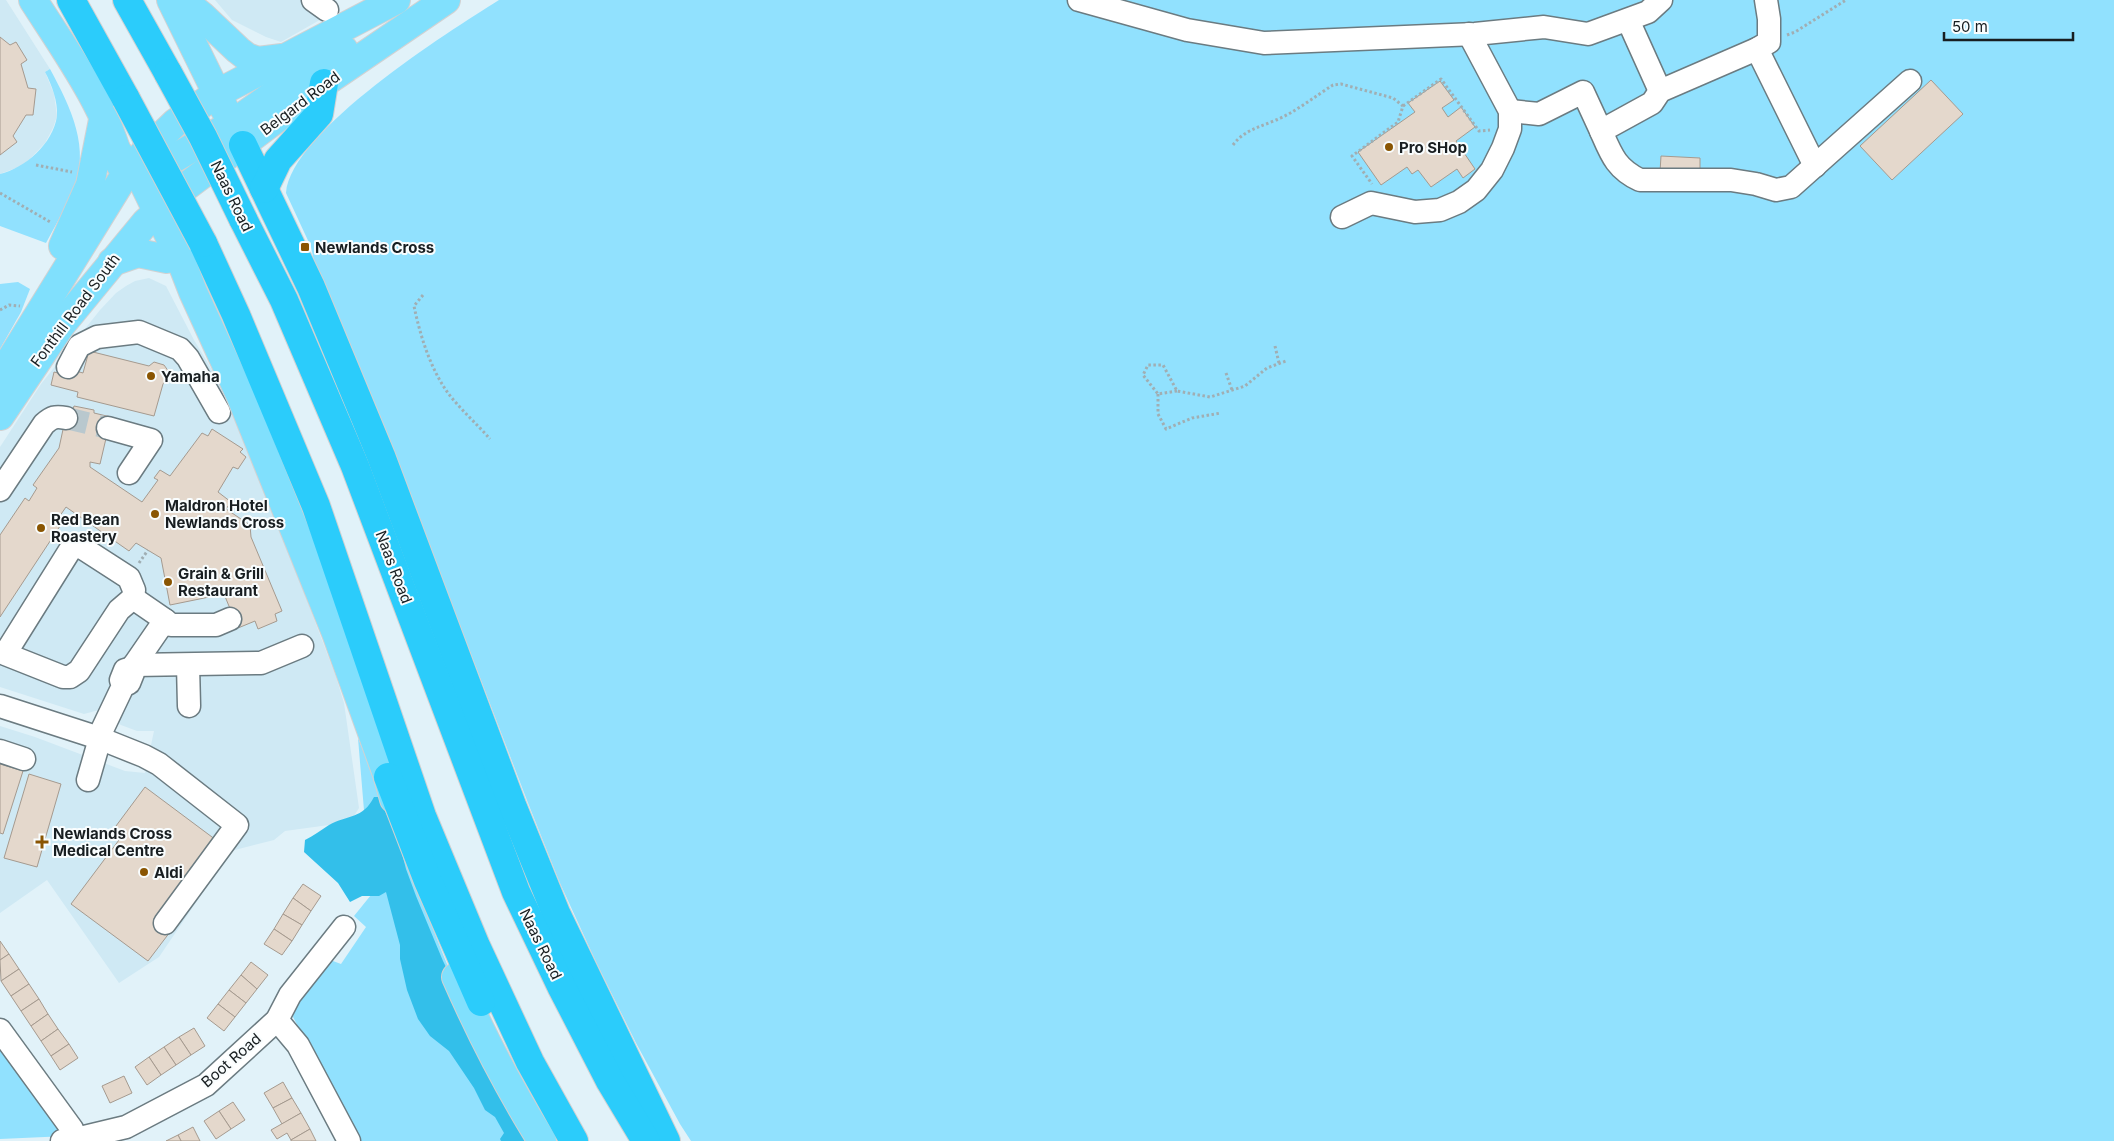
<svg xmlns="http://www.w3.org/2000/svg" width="2114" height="1141" viewBox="0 0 2114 1141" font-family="Inter,sans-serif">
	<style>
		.built { fill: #cfe9f4 }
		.green { fill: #91e1fe }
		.forest { fill: #33bfea }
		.building { fill: #e4d8cc; stroke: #a59a8f }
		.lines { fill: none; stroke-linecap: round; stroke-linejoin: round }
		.minor-tunnel { stroke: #b9c8ce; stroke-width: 22; stroke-dasharray: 22 11; stroke-linecap: butt }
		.minor-casing { stroke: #6b7b81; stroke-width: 25 }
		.major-casing { stroke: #d1d2d3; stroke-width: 30 }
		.highway-casing { stroke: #d1d2d3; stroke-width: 30 }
		.path { stroke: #a0aeb3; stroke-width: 3; stroke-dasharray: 2.5 2.5; stroke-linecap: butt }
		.minor { stroke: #fff; stroke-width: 22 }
		.major { stroke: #80e0fd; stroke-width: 28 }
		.highway { stroke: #2bccfb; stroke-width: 28 }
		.highway-bridge-casing { stroke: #d1d2d3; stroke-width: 30; stroke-linecap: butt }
		.highway-bridge { stroke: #2bccfb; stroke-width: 28 }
		.poi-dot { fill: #8a5502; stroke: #f9fdfe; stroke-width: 2 }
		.labels { text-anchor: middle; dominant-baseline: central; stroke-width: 4; stroke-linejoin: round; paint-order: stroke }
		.street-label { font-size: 15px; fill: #181e21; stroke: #f9fdfe }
		.poi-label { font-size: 15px; font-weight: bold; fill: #181e21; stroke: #f9fdfe; text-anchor: start }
	</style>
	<rect width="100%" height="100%" fill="#e1f2f9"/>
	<!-- built -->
	<g class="built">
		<polygon points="0,0 6,0 50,69 45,72 54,94 57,116 53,128 45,143 24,165 0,174"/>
		<polygon points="215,0 328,0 325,17 281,42 266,37 232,20"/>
		<polygon points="149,278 166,286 194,340 229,398 240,423 336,677 344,703 359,808 354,816 329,825 285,831 274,840 231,851 159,957 119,983 47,880 0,913 0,726 35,737 125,771 145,773 154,731 137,731 121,725 99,710 84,714 0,687 0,447 41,384 100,310 116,293 126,286 135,281"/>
	</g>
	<!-- green -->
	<g class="green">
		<path d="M 499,0 L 2114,0 L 2114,1141 L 691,1141 L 680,1124 L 636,1043 L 596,962 L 559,881 L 528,803 L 388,438 L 317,274 L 311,247 L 286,193 C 291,131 448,32 499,0 Z"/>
		<path d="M 50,69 C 71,108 91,148 73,192 C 65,209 55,226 46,243 L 0,226 L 0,174 C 25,168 53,144 57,116 C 58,102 52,85 45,72 Z"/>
		<polygon points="18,282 30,289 21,312 0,349 0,284"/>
		<path d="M 358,738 C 397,829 428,923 468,1014 C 488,1057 514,1099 537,1141 L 359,1141 L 293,1017 L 295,1001 L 325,958 L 341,964 L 366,927 L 354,916 L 371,895 Z"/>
		<polygon points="0,1046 67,1136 0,1139"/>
	</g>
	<!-- forest -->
	<path class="forest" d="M 374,797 L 382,797 L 385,811 L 398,838 L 406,869 L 416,896 L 443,961 L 532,1141 L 501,1141 L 500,1139 L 504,1133 L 495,1117 L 485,1110 L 474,1088 L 449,1051 L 430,1036 L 418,1019 L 407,990 L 400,959 L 400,945 L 386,892 L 379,896 L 362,896 L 350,902 L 338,883 L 304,852 L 305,840 C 313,836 321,830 329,825 C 347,815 363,819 374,797 Z"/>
	<!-- building -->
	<g class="building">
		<polygon points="0,37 10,45 16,42 27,60 21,64 28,88 36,89 33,115 26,115 13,136 17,142 0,155"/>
		<polygon points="1931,80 1963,114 1892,180 1860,146"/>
		<polygon points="1440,81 1454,100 1442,108 1448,117 1461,107 1475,127 1456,141 1475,169 1463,178 1457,169 1431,187 1418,170 1412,174 1407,167 1381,185 1358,152 1415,112 1408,103"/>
		<polygon points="1661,156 1700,158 1700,174 1660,172"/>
		<polygon points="89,351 149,366 154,362 164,365 169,372 168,377 163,384 154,416 77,397 78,392 51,385 54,372 74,377 76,371 83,373"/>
		<polygon points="74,406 94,410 94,413 111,417 100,464 90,462 90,467 142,502 158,480 154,478 160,470 170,476 202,433 208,436 212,429 243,449 240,452 246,457 238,469 233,467 218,492 231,502 226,509 250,525 251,537 282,611 275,614 277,621 258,629 255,621 238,628 224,594 170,605 161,558 136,543 129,551 66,507 57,520 62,523 0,617 0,535 25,498 29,501 37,488 33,485 59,448 67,411 72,413"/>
		<polygon points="0,764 23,771 3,834 0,833"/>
		<polygon points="29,774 61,784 37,867 4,858"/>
		<polygon points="145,787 216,840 170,932 148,961 71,904 122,836 113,830"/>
		<polygon points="303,884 321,896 311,911 293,898"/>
		<polygon points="293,898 311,911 302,925 283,914"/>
		<polygon points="283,914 302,925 292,941 274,929"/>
		<polygon points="274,929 292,941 282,955 264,944"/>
		<polygon points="0,941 9,954 0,960"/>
		<polygon points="9,954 19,969 1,981 0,960"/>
		<polygon points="251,962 268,975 257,989 241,975"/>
		<polygon points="19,969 29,984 11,996 1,981"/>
		<polygon points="241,975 257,989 246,1003 229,990"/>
		<polygon points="29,984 39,999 21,1011 11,996"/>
		<polygon points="229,990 246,1003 235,1017 218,1004"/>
		<polygon points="39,999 48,1014 31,1026 21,1011"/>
		<polygon points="218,1004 235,1017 224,1031 207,1018"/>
		<polygon points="48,1014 58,1029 41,1041 31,1026"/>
		<polygon points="194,1028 205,1046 191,1055 179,1037"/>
		<polygon points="58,1029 69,1044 51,1056 41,1041"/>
		<polygon points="179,1037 191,1055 176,1065 164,1047"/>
		<polygon points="69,1044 78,1058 60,1070 51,1056"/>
		<polygon points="164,1047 176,1065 161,1075 149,1057"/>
		<polygon points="149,1057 161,1075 147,1085 135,1067"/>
		<polygon points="124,1076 132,1093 110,1103 102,1086"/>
		<polygon points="283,1082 292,1098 273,1108 264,1093"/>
		<polygon points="292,1098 301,1113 282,1124 273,1108"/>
		<polygon points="233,1102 245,1120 231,1129 219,1111"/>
		<polygon points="219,1111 231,1129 216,1139 204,1121"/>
		<polygon points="301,1113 310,1129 291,1140 287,1133 277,1139 271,1130"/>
		<polygon points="193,1127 200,1141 181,1141 178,1135"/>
		<polygon points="310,1129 316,1141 291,1141 291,1140"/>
		<polygon points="178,1135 181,1141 166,1141"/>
	</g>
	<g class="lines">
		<!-- minor-tunnel -->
		<polyline class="minor-tunnel" points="66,418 108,428"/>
		<!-- minor casing -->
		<g class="minor-casing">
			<g id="minor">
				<polyline points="313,0 327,10"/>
				<polyline points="1079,0 1187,30 1264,43 1475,34 1544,27 1588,34 1648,12 1661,0"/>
				<polyline points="1628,20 1660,91"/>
				<polyline points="1757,49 1815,166"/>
				<polyline points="1510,111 1539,114 1583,92 1601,131 1652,103 1660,91 1757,49 1769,42 1769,19 1766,0"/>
				<path d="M 1601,131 C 1611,154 1616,169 1640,180 L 1731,180 L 1756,184 L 1776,190 L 1791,187 L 1910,81"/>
				<polyline points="1342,217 1371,203 1415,212 1440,210 1459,202 1476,190 1492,170 1503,148 1510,129 1510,111 1469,34"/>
				<polyline points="68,367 79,346 97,337 139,332 180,349 188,358 219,412"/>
				<polyline points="108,428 151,440 129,473"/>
				<path d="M 0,490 L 44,424 C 52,417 55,416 66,418"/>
				<polygon points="77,547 81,547 129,578 134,590 133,598 119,610 79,671 70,677 63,677 5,654 70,550"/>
				<polyline points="165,620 171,625 216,625 230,619"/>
				<polyline points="134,665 261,663 302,646"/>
				<polyline points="188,665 189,706"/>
				<polyline points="132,668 165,620 133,598"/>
				<polyline points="0,706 99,738 144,756 159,764 237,825 165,923"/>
				<polyline points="0,751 24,759"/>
				<polyline points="88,780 103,728 123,686 129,683 133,673 132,668 125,670 121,680 123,686"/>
				<polyline points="277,1020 298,1045 349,1141"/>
				<polyline points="0,1030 72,1129 76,1139"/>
				<polyline points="62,1141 76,1139 126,1127 206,1085 277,1020 290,995 344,927"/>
			</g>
		</g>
		<!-- major casing -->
		<g class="major-casing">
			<g id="major">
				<path d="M 33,0 C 63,47 108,109 120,164"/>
				<polyline points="171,0 225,110"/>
				<polyline points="182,0 201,15 238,50 247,57 258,61 282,58"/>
				<path d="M 114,147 C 126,164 131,172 153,171 L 232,124 L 308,70 L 344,50"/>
				<polyline points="145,152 140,172 142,180 179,256 193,292 241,397 336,633 388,777 394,799"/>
				<polyline points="63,246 90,185 103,120"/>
				<polyline points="112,262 138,253 167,259"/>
				<polyline points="0,377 123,178 145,152 175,123 216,94 396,0"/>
				<polyline points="0,416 62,324 146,222 180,191 324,83 446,0"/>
				<path d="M 456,977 C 481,1034 509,1088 542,1141"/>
			</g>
		</g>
		<!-- highway casing -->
		<g class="highway-casing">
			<g id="highway">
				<polyline points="71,0 126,99"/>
				<polyline points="127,0 168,73"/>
				<polyline points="243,145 311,287 381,456 512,805 556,913 666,1141"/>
				<polyline points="264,189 278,160 319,114 324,83"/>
				<polyline points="243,219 284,300 355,466 516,892 561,986 610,1081 646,1141"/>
				<polyline points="203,243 236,315 316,506 422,816 476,946 530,1062 574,1141"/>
				<polyline points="388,777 428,881 481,1002"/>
			</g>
		</g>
		<!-- path -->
		<g class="path">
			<polyline points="1787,35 1795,32 1846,0"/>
			<polyline points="1403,106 1441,79 1479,131 1490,130"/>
			<path d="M 1233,145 C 1244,130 1260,127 1276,120 C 1294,113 1317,95 1333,85 L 1341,84 L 1393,98 L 1403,106 L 1398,122 L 1352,156 L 1372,184"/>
			<polyline points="36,165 72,172"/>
			<polyline points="0,193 52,223"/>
			<path d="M 423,295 L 414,306 C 420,335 430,368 448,393 C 460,409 477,424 490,439"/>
			<polyline points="0,310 9,305 20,306"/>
			<polyline points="1275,346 1279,363"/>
			<polyline points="1226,373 1232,390"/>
			<polyline points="1177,391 1158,394 1143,375 1148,365 1163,365 1177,391 1210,397 1245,386 1267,368 1286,361"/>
			<polyline points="1158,394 1158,414 1166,429 1192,418 1221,413"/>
			<polyline points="139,563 148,550"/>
		</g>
		<!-- minor -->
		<use href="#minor" class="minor"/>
		<!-- major -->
		<use href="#major" class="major"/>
		<!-- highway -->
		<use href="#highway" class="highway"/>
		<!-- highway-bridge casing -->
		<g class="highway-bridge-casing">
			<g id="highway-bridge">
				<polyline points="168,73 203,137 243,219"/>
				<polyline points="126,99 203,243"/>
			</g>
		</g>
		<!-- highway-bridge -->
		<use href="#highway-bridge" class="highway-bridge"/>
	</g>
	<!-- markers -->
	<g class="poi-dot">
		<circle cx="1389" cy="147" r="5"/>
		<rect x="300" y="242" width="10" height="10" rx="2.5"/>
		<circle cx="151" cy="376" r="5"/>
		<circle cx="155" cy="514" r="5"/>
		<circle cx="41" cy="528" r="5"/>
		<circle cx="168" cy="582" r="5"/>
		<path d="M39.5 834.5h5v5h5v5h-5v5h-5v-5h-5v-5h5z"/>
		<circle cx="144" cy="872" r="5"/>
	</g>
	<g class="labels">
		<!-- street labels -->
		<g class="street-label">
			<text transform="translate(300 103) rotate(-37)">Belgard Road</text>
			<text transform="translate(232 196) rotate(64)">Naas Road</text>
			<text transform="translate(75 310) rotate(-53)">Fonthill Road South</text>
			<text transform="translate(394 567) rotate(69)">Naas Road</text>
			<text transform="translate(541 944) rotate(64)">Naas Road</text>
			<text transform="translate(231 1060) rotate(-41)">Boot Road</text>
		</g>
		<!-- poi labels -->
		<g class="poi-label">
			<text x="1399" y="147">Pro SHop</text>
			<text x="315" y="247">Newlands Cross</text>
			<text x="161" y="376">Yamaha</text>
			<text x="165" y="505">Maldron Hotel<tspan x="165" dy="17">Newlands Cross</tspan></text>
			<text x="51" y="519">Red Bean<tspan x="51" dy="17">Roastery</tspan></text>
			<text x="178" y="573">Grain &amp; Grill<tspan x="178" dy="17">Restaurant</tspan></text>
			<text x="53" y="833">Newlands Cross<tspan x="53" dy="17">Medical Centre</tspan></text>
			<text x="154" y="872">Aldi</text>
		</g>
	</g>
	<!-- scale -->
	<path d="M1944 32v8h129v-8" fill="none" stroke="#181e21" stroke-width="2.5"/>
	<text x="1952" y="32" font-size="15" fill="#181e21" stroke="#f9fdfe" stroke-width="4" paint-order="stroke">50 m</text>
</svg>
